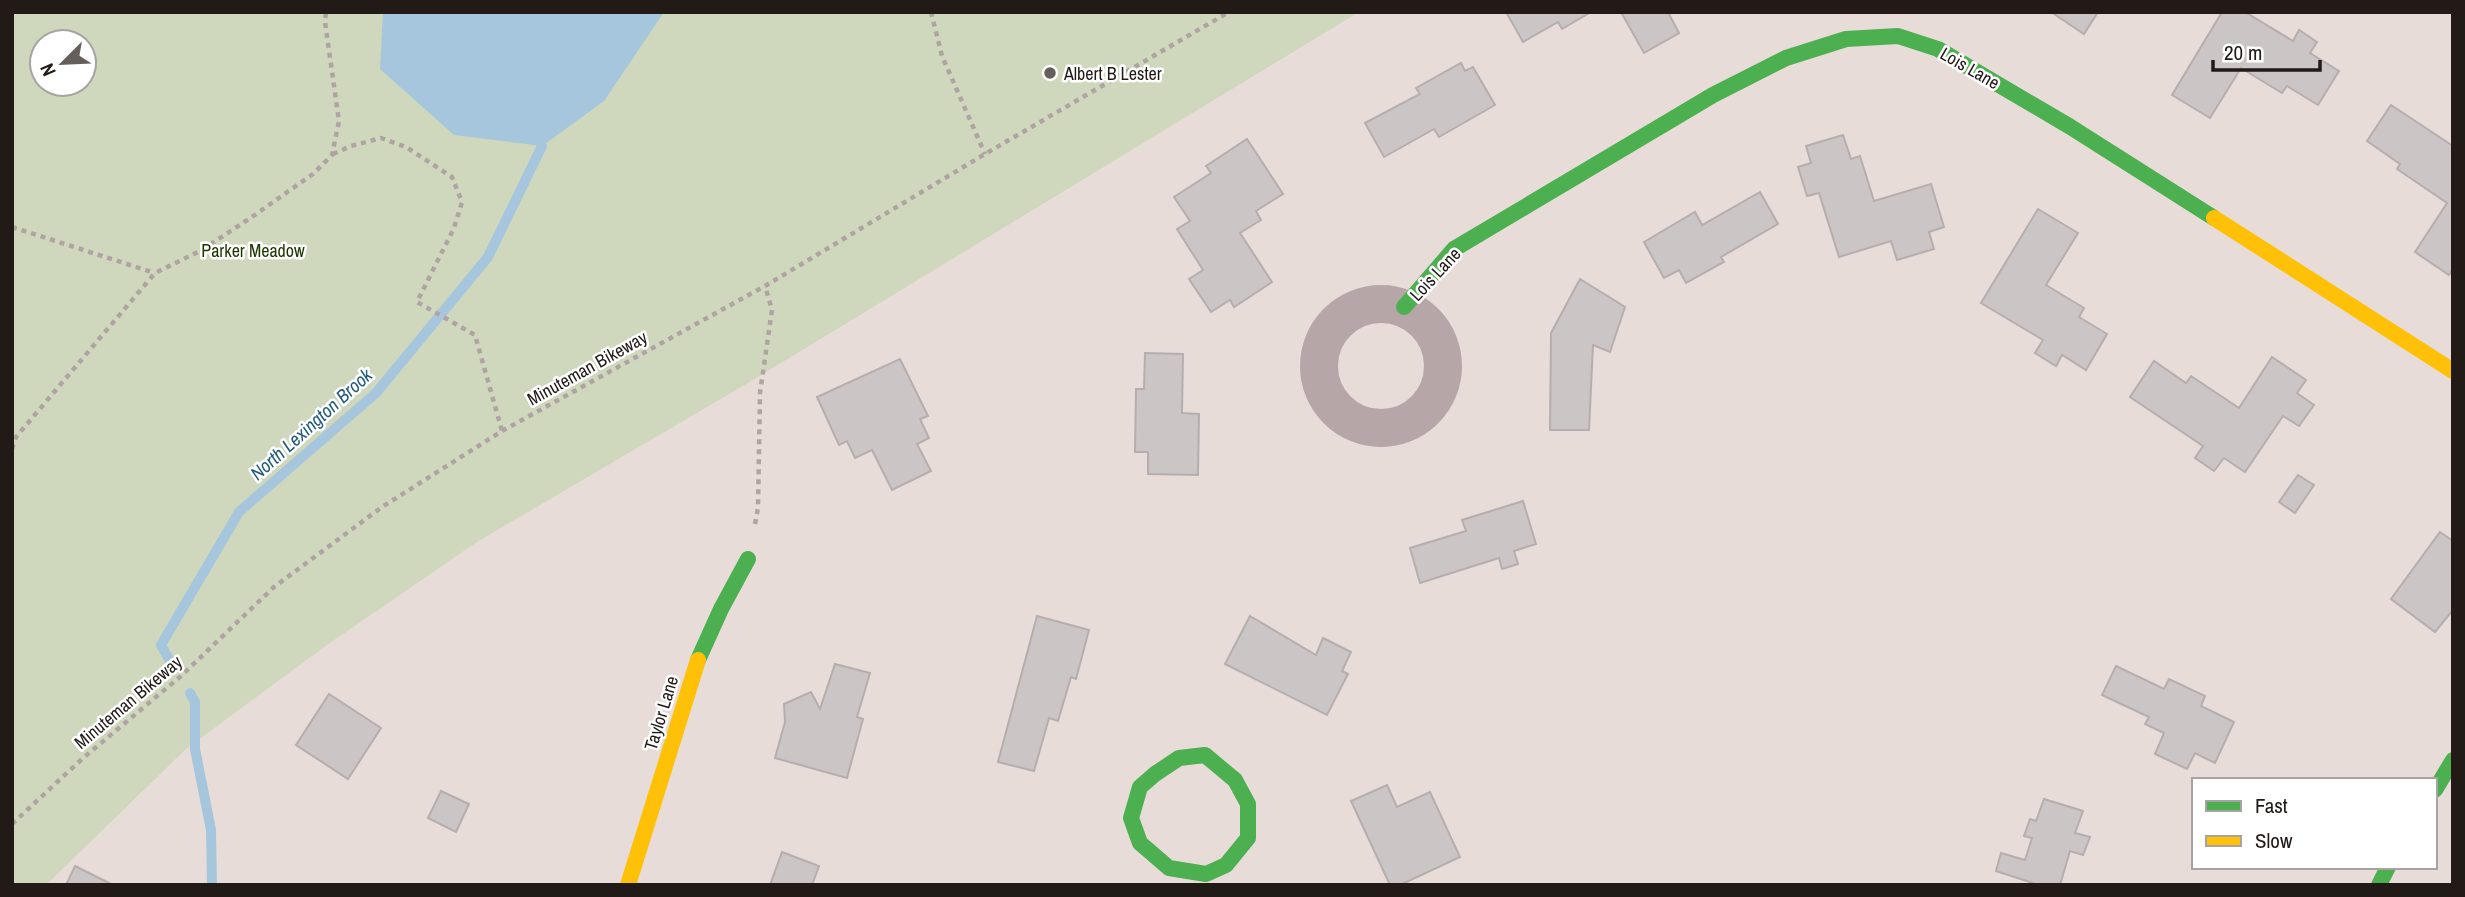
<svg xmlns="http://www.w3.org/2000/svg" width="2465" height="897" viewBox="0 0 2465 897" font-family="'Archivo Narrow',sans-serif">
	<style>
		.green { fill: #cfd8bd; fill-rule: evenodd }
		.water { fill: #a5c6dd }
		.lines { fill: none; stroke-linecap: round; stroke-linejoin: round }
		.stream { stroke: #a5c6dd; stroke-width: 10 }
		.building { fill: #ccc5c5; stroke: #b6aeae; stroke-width: 2 }
		.path { stroke: #b0a4a3; stroke-width: 4.5; stroke-dasharray: 5 5; stroke-linecap: butt }
		.street { stroke: #b6a6a7; stroke-width: 38 }
		.fast { stroke: #4caf50; stroke-width: 16 }
		.slow { stroke: #ffc107; stroke-width: 16 }
		.poi-dot { fill: #665e5a; stroke: #fff; stroke-width: 2.5 }
		.labels { text-anchor: middle; dominant-baseline: central; stroke-width: 5; stroke-linejoin: round; paint-order: stroke }
		.street-label { font-size: 18px; fill: #211a17; stroke: #fff }
		.poi-label { font-size: 18px; fill: #211a17; stroke: #fff; text-anchor: start }
		.park-label { font-size: 18px; fill: #1e3601; stroke: #fff }
		.water-label { font-size: 19px; font-style: italic; fill: #205b7e; stroke: #fff }
	</style>
	<rect width="100%" height="100%" fill="#e7dcd7"/>
	<!-- green -->
	<path class="green" d="M 12,12 L 1359,12 L 758,377 L 477,542 L 327,645 L 186,749 L 46,885 L 12,885 ZM 42,42 L 84,42 L 84,84 L 42,84 Z"/>
	<!-- water -->
	<polygon class="water" points="383,12 664,12 604,101 542,146 454,135 380,69"/>
	<g class="lines">
		<!-- stream -->
		<g class="stream">
			<polyline points="170,661 161,645 239,512 376,393 488,257 542,146"/>
			<polyline points="190,693 195,702 195,749 211,830 212,885"/>
		</g>
	</g>
	<!-- building -->
	<g class="building">
		<polygon points="1506,12 1591,12 1562,29 1558,22 1523,42"/>
		<polygon points="1621,12 1668,12 1679,33 1644,53"/>
		<polygon points="2055,12 2098,12 2084,34 2054,14"/>
		<polygon points="2222,12 2245,12 2293,41 2299,30 2317,42 2310,53 2339,71 2318,105 2287,86 2282,93 2241,68 2210,118 2172,95"/>
		<polygon points="1461,63 1465,71 1473,67 1495,105 1439,137 1434,129 1384,157 1365,123 1420,94 1416,88"/>
		<polygon points="2391,105 2453,146 2453,269 2449,275 2415,252 2447,203 2397,169 2400,164 2367,141"/>
		<polygon points="1843,135 1851,159 1860,156 1874,201 1931,184 1944,227 1929,232 1934,249 1897,260 1891,241 1839,257 1819,193 1807,196 1798,167 1811,163 1806,146"/>
		<polygon points="1247,139 1283,194 1256,211 1261,220 1240,233 1272,282 1234,307 1230,300 1211,312 1189,279 1203,270 1177,229 1190,221 1174,197 1211,173 1206,166"/>
		<polygon points="1760,192 1778,224 1721,257 1724,262 1686,283 1679,270 1664,278 1644,242 1695,212 1702,225"/>
		<polygon points="2038,209 2078,233 2046,285 2084,308 2079,317 2107,334 2086,370 2062,355 2056,366 2035,353 2043,340 1981,303"/>
		<polygon points="1580,279 1625,307 1610,352 1593,345 1589,430 1550,430 1551,333"/>
		<polygon points="1145,353 1183,354 1182,413 1199,414 1198,475 1148,474 1148,452 1135,452 1136,389 1144,389"/>
		<polygon points="2272,357 2306,380 2297,393 2314,405 2299,426 2283,416 2245,472 2224,458 2214,471 2195,458 2203,446 2130,397 2154,361 2186,383 2191,376 2239,408"/>
		<polygon points="900,359 928,416 920,419 929,438 917,444 931,471 892,490 872,450 855,458 847,441 839,445 817,397"/>
		<polygon points="2298,475 2314,485 2295,513 2279,502"/>
		<polygon points="1523,501 1536,544 1514,551 1518,564 1502,569 1499,558 1420,583 1410,548 1466,531 1462,520"/>
		<polygon points="2440,532 2453,541 2453,610 2435,632 2391,599"/>
		<polygon points="1037,616 1089,630 1076,679 1071,677 1058,721 1049,718 1034,771 998,762"/>
		<polygon points="1250,616 1316,655 1323,638 1351,652 1342,671 1348,674 1327,715 1225,664"/>
		<polygon points="835,664 870,673 857,717 863,719 847,778 775,758 785,722 784,704 811,692 820,709"/>
		<polygon points="2116,666 2164,689 2169,679 2205,696 2201,706 2234,722 2215,763 2195,753 2187,769 2155,754 2164,733 2145,724 2149,717 2102,695"/>
		<polygon points="329,694 381,728 348,779 296,745"/>
		<polygon points="1387,785 1397,807 1430,792 1460,857 1400,885 1390,885 1351,801"/>
		<polygon points="441,791 469,804 456,832 428,818"/>
		<polygon points="2044,799 2083,811 2075,833 2090,837 2083,855 2070,851 2060,885 2039,885 1996,871 2001,853 2025,860 2032,838 2024,836 2030,819 2036,821"/>
		<polygon points="782,852 819,866 812,885 770,885"/>
		<polygon points="75,866 113,885 66,885"/>
	</g>
	<g class="lines">
		<!-- path -->
		<g class="path">
			<polyline points="931,12 942,56 985,154"/>
			<polyline points="333,154 351,146 381,138 406,147 452,177 462,202 454,228 417,302 475,335 502,431"/>
			<polyline points="12,227 155,273"/>
			<polyline points="12,449 16,437 155,273 202,250 249,219 313,174 332,155 339,121 325,22 326,12"/>
			<polyline points="755,524 758,508 760,393 772,310 765,286"/>
			<polyline points="12,824 82,759 181,676 274,587 382,507 502,431 765,286 985,154 1229,12"/>
		</g>
		<!-- street -->
		<circle class="street" cx="1381" cy="366" r="62"/>
		<!-- fast -->
		<g class="fast">
			<polyline points="1404,307 1454,249 1713,95 1786,58 1846,39 1898,36 1938,49 2069,126 2214,218"/>
			<polyline points="698,660 721,609 748,559"/>
			<polygon points="1205,755 1235,780 1248,804 1248,838 1226,865 1206,874 1169,868 1140,843 1131,818 1140,787 1155,774 1179,758"/>
			<polyline points="2435,790 2453,760"/>
			<polyline points="2379,885 2388,867"/>
		</g>
		<!-- slow -->
		<g class="slow">
			<polyline points="2214,218 2453,371"/>
			<polyline points="628,885 698,660"/>
		</g>
	</g>
	<!-- markers -->
	<circle class="poi-dot" cx="1050" cy="73" r="7"/>
	<g class="labels">
		<!-- street labels -->
		<g class="street-label">
			<text transform="translate(1970 68) rotate(30)">Lois Lane</text>
			<text transform="translate(1435 274) rotate(-47)">Lois Lane</text>
			<text transform="translate(587 368) rotate(-29)">Minuteman Bikeway</text>
			<text transform="translate(128 702) rotate(-40)">Minuteman Bikeway</text>
			<text transform="translate(661 713) rotate(-73)">Taylor Lane</text>
		</g>
		<!-- poi labels -->
		<g class="poi-label">
			<text x="1064" y="73">Albert B Lester</text>
		</g>
		<!-- park labels -->
		<g class="park-label">
			<text x="253" y="250">Parker Meadow</text>
		</g>
		<!-- water labels -->
		<g class="water-label">
			<text transform="translate(311 424) rotate(-42)">North Lexington Brook</text>
		</g>
	</g>
	<!-- border -->
	<rect width="2465" height="897" fill="none" stroke="#211a17" stroke-width="28"/>
	<!-- legend -->
	<rect x="2192" y="778" width="245" height="91" fill="#ffffff" stroke="#a6a3a2" stroke-width="2"/>
	<rect x="2206" y="801" width="35" height="10" fill="#4caf50" stroke="#a6a3a2" stroke-width="2"/>
	<text x="2255" y="813" font-size="21" fill="#211a17">Fast</text>
	<rect x="2206" y="836" width="35" height="10" fill="#ffc107" stroke="#a6a3a2" stroke-width="2"/>
	<text x="2255" y="848" font-size="21" fill="#211a17">Slow</text>
	<!-- north arrow -->
	<g transform="translate(63 63) rotate(246)"><circle r="33" fill="#ffffff" stroke="#a6a3a2" stroke-width="2"/>
	<path d="M0-5L12 26L0 18L-12 26Z" fill="#665e5a"/>
	<text y="-10" font-size="19" font-weight="bold" text-anchor="middle" fill="#211a17">N</text>
	</g>
	<!-- scale -->
	<path d="M2213 60v10h107v-10" fill="none" stroke="#211a17" stroke-width="3.5"/>
	<text x="2224" y="60" font-size="21" fill="#211a17" stroke="#ffffff" stroke-width="5" paint-order="stroke">20 m</text>
</svg>
